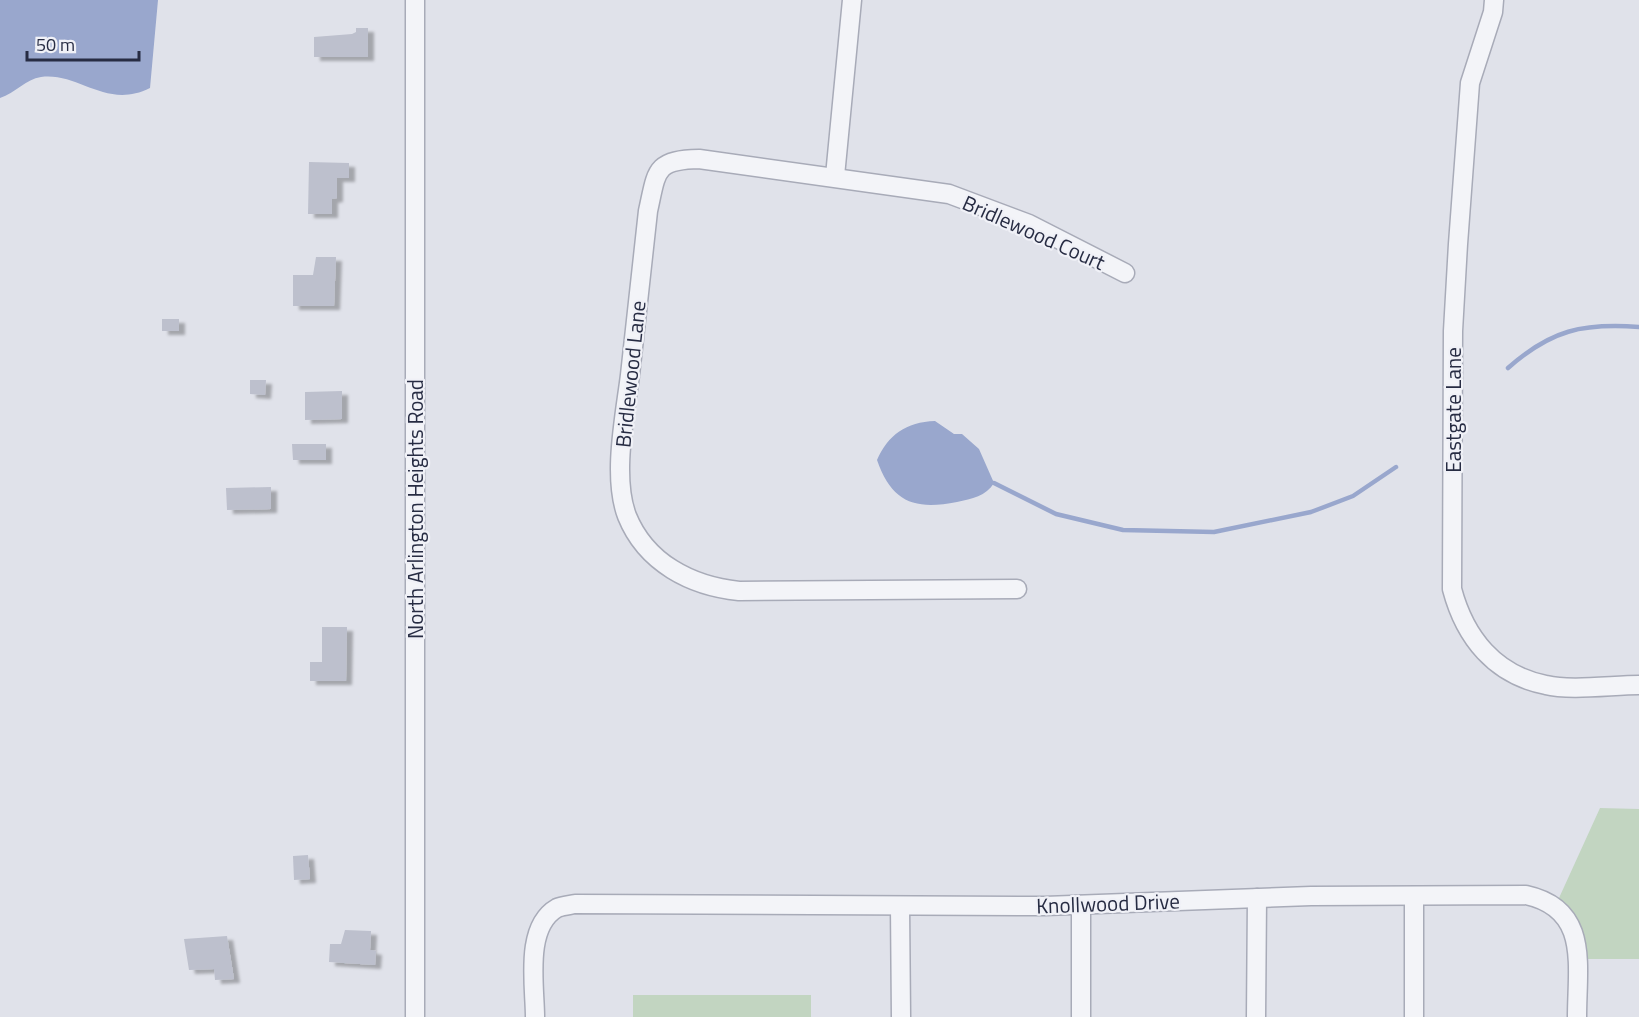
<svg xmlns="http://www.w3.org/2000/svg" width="1639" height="1017" viewBox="0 0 1639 1017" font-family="'Titillium Web',sans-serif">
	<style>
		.green { fill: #c2d5c1 }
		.water { fill: #99a7cd }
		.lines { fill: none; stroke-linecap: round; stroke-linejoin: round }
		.stream { stroke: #99a7cd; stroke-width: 4.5 }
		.building { fill: #bdc0cd; filter: url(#shadow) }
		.minor-casing { stroke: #a8abb8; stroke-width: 21 }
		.minor { stroke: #f3f4f8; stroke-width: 18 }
		.labels { text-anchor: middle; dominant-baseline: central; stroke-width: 4.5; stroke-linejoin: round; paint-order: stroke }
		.street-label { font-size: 21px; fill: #272c43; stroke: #f0f1f7 }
	</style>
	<defs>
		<filter id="shadow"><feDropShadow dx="6" dy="4" stdDeviation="1.5" flood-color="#0004"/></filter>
	</defs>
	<rect width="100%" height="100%" fill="#e0e2ea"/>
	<!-- green -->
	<g class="green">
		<polygon points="1600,808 1639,809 1639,959 1583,959 1576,921 1559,898"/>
		<rect x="633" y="995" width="178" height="22"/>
	</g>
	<!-- water -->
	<g class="water">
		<path d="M 0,0 L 158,0 L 150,88 C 106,110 79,72 41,77 C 26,79 15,93 0,98 Z"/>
		<path d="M 935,421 L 954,434 L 962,434 L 979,449 L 994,483 C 986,496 972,499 957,502 C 915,510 892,503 877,460 C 888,435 906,422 935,421 Z"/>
	</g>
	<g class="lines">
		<!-- stream -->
		<g class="stream">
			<path d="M 1508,368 C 1551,330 1582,323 1639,327"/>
			<polyline points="994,483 1056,514 1123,530 1214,532 1311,512 1353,496 1396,467"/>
		</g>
	</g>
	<!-- building -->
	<g class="building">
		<polygon points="356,28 368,28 368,57 314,57 314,37 352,34 356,32"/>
		<polygon points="309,162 349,163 349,178 337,178 337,198 332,199 332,214 308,214"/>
		<polygon points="316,257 336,257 334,306 293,306 293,275 313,275"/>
		<rect x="162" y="319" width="17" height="12"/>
		<polygon points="250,380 266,380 265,395 250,394"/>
		<polygon points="342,391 342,419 305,420 305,392"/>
		<polygon points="292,444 326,444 326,460 293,460"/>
		<polygon points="271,487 271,509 227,510 226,488"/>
		<polygon points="322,627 347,627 346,681 310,681 310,662 322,662"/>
		<polygon points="308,855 310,879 294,880 293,856"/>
		<polygon points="345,930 371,931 370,950 376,951 375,965 329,962 330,944 341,944"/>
		<polygon points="227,936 234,979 215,980 214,969 189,970 184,939"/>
	</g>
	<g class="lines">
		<!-- minor casing -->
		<g class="minor-casing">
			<g id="minor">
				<path d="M 1494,0 L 1493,12 L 1470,83 L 1458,244 L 1453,331 L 1452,589 C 1465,638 1495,675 1546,685 C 1570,691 1613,685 1639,685"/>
				<polyline points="835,176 852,0"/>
				<path d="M 1017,589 L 739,591 C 691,586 646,563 627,516 C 612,477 625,416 630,375 C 636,321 642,266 648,211 C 657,171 654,160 699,159 L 949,194 L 1029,224 L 1125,273"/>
				<polyline points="1414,896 1414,1017"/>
				<polyline points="1081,905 1081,1017"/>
				<polyline points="900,906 901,1017"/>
				<polyline points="415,1017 415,0"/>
				<path d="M 535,1017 C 535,986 524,927 557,908 C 561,906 570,905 575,904 L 1045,906 L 1311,896 L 1526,895 C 1590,909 1577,965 1577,1017"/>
				<polyline points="1256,1017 1257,898"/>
			</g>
		</g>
		<!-- minor -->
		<use href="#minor" class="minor"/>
	</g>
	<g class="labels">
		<!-- street labels -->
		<g class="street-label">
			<text transform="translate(1034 232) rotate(24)">Bridlewood Court</text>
			<text transform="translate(630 374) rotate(-84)">Bridlewood Lane</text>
			<text transform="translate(1453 410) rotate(-90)">Eastgate Lane</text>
			<text transform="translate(415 509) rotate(-90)">North Arlington Heights Road</text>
			<text transform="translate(1108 903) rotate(-2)">Knollwood Drive</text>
		</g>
	</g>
	<!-- scale -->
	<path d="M27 51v9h112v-9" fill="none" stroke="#272c43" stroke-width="3"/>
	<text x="36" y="51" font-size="18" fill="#272c43" stroke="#f0f1f7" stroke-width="4.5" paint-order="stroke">50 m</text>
</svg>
